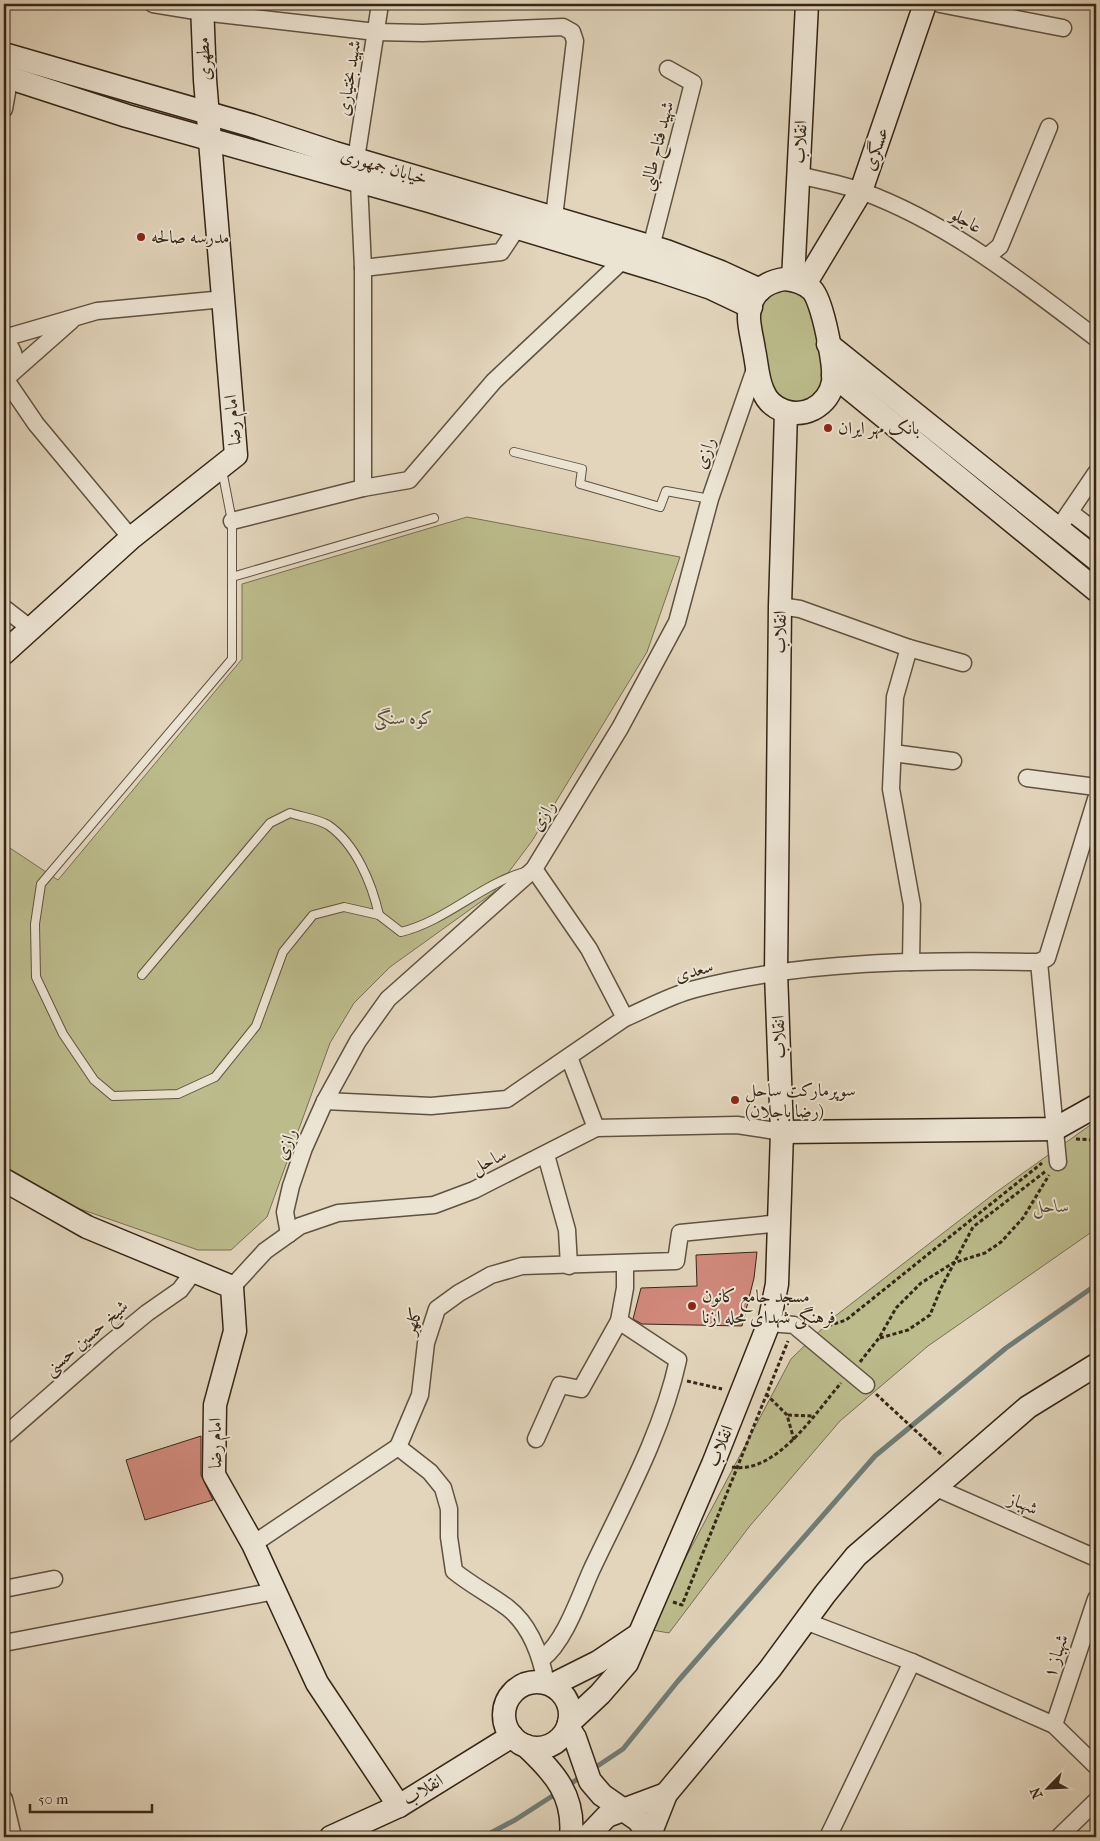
<svg xmlns="http://www.w3.org/2000/svg" width="1100" height="1841" viewBox="0 0 1100 1841" font-family="'IM FELL French Canon',Amiri,serif">
	<style>
		.green { fill: #bcbb8b; stroke: #787050 }
		.lines { fill: none; stroke-linecap: round; stroke-linejoin: round }
		.stream { stroke: #6f7d77; stroke-width: 5 }
		.building { fill: #d1897c; stroke: #352616 }
		.lane-casing { stroke: #605240; stroke-width: 10 }
		.street-casing { stroke: #605240; stroke-width: 19 }
		.secondary-casing { stroke: #352616; stroke-width: 25 }
		.path { stroke: #352616; stroke-width: 3; stroke-dasharray: 4 2.5; stroke-linecap: butt }
		.lane { stroke: #ece4d3; stroke-width: 8 }
		.street { stroke: #ece4d3; stroke-width: 16 }
		.secondary { stroke: #ece4d3; stroke-width: 22 }
		.poi-dot { fill: #8f2418; stroke: #ece4d3; stroke-width: 2 }
		.labels { text-anchor: middle; dominant-baseline: central; stroke-width: 4; stroke-linejoin: round; paint-order: stroke }
		.street-label { font-size: 18px; fill: #352616; stroke: #ece4d3 }
		.poi-label { font-size: 18px; fill: #352616; stroke: #ece4d3; text-anchor: start }
		.park-label { font-size: 18px; font-style: italic; fill: #574b33; stroke: #ece4d3 }
	</style>
	<rect width="100%" height="100%" fill="#e2d5bc"/>
	<filter id="stains"><feTurbulence type="fractalNoise" baseFrequency=".004" numOctaves="4"/><feColorMatrix values="0 0 0 0 .2 0 0 0 0 .09 0 0 0 0 .02 0 0 0 .5 -.17"/></filter>
	<radialGradient id="worn" r=".72"><stop offset=".6" stop-color="#630" stop-opacity="0"/><stop offset="1" stop-color="#630" stop-opacity=".3"/></radialGradient>
	<!-- green -->
	<g class="green">
		<polygon points="793,289 811,304 824,380 812,400 789,404 771,389 758,321 760,305 770,293"/>
		<polygon points="467,517 680,557 647,652 532,841 493,893 390,967 354,1003 330,1043 267,1217 231,1250 198,1250 60,1202 4,1166 4,844 58,880 242,659 242,584"/>
		<polygon points="1096,1121 1096,1229 928,1346 840,1421 749,1527 669,1633 652,1630 685,1559 791,1359 834,1317 995,1193"/>
	</g>
	<g class="lines">
		<!-- stream -->
		<g class="stream">
			<polyline points="593,1769 623,1749 678,1681 875,1456 1006,1348 1096,1285"/>
			<polyline points="566,1787 582,1776"/>
			<polyline points="483,1837 515,1820 557,1793"/>
		</g>
	</g>
	<!-- building -->
	<g class="building">
		<polygon points="757,1252 754,1278 742,1326 642,1324 633,1319 641,1288 697,1286 696,1255"/>
		<polygon points="201,1436 201,1475 213,1500 145,1520 126,1460"/>
	</g>
	<g class="lines">
		<!-- lane casing -->
		<g class="lane-casing">
			<g id="lane">
				<polyline points="514,452 582,469 580,484 660,507 666,491 710,499"/>
				<path d="M 222,470 L 232,521 L 232,659 L 41,884 L 35,924 L 36,977 L 63,1034 L 94,1080 L 113,1096 L 178,1094 L 215,1077 L 256,1026 L 283,952 L 313,915 L 344,907 L 379,915 L 401,932 C 446,921 480,885 524,872"/>
				<polyline points="232,577 434,518"/>
				<path d="M 142,975 L 270,823 L 290,813 C 302,817 318,819 328,825 C 356,844 372,884 379,915"/>
			</g>
		</g>
		<!-- street casing -->
		<g class="street-casing">
			<g id="street">
				<polyline points="153,4 202,12 376,32 423,33 563,27 572,32 575,41 554,217"/>
				<polyline points="940,4 1063,28"/>
				<polyline points="4,109 7,92"/>
				<polyline points="356,159 380,4"/>
				<path d="M 798,175 C 819,180 841,184 861,191 C 949,223 1022,282 1096,338"/>
				<polyline points="359,182 363,268 363,488"/>
				<polyline points="651,247 693,83 668,69"/>
				<polyline points="988,256 1000,246 1049,127"/>
				<polyline points="363,268 501,252 517,228"/>
				<polyline points="4,338 97,311 224,299"/>
				<path d="M 4,340 C 15,350 18,362 10,375"/>
				<polyline points="11,374 71,321"/>
				<polyline points="6,380 36,424 131,538"/>
				<polyline points="1070,512 1096,532"/>
				<polyline points="232,521 363,488 409,480 494,381 623,260"/>
				<polyline points="1058,529 1096,473"/>
				<polyline points="780,606 800,609 909,648 963,663"/>
				<polyline points="4,608 30,628"/>
				<polyline points="909,648 895,697 891,789 912,905 911,962"/>
				<polyline points="893,753 953,761"/>
				<polyline points="1027,778 1096,787"/>
				<polyline points="1039,962 1058,1162"/>
				<path d="M 625,1018 C 648,1008 671,995 695,989 C 804,960 927,960 1039,962 L 1047,958 L 1096,799"/>
				<polyline points="569,1057 596,1128"/>
				<polyline points="325,1101 431,1106 507,1099 625,1018 589,949 534,869"/>
				<polyline points="546,1155 567,1230 569,1266"/>
				<polyline points="289,1234 285,1212 291,1186 304,1148 325,1101 358,1041 388,999 534,869 620,728 677,622 710,499 756,366"/>
				<polyline points="232,1287 265,1251 300,1226 338,1213 434,1205 474,1190 596,1128 737,1125 782,1132"/>
				<polyline points="769,1323 794,1325 866,1385"/>
				<polyline points="4,1436 108,1345 147,1313 180,1290 194,1271"/>
				<polyline points="536,1439 560,1385 581,1389 619,1321 625,1288 625,1264"/>
				<polyline points="398,1447 420,1395 426,1343 437,1309 459,1293 491,1275 522,1266 676,1261 680,1233 781,1223"/>
				<path d="M 398,1447 L 430,1472 L 443,1488 L 449,1509 L 449,1537 L 454,1571 C 471,1585 491,1595 508,1608 C 531,1626 541,1656 546,1683"/>
				<polyline points="934,1487 1096,1558"/>
				<polyline points="253,1544 398,1447"/>
				<polyline points="4,1589 54,1579"/>
				<polyline points="805,1621 912,1662 1054,1725 1096,1766"/>
				<polyline points="4,1643 275,1591"/>
				<path d="M 542,1659 C 565,1641 579,1598 591,1571 C 623,1503 662,1434 678,1360 L 619,1321"/>
				<polyline points="1054,1725 1096,1599"/>
				<polyline points="4,1799 13,1837"/>
				<polyline points="828,1837 912,1662"/>
				<polyline points="1059,1837 1096,1801"/>
			</g>
		</g>
		<!-- secondary casing -->
		<g class="secondary-casing">
			<g id="secondary">
				<polyline points="4,54 253,126 335,153 666,251 721,272 760,290"/>
				<polyline points="4,76 127,116 429,201 660,271 711,288 751,307"/>
				<path d="M 785,279 C 795,280 805,283 812,290 C 823,301 835,367 833,382 C 831,393 824,403 813,409 C 795,418 771,411 763,391 C 757,378 757,363 754,350 C 752,335 745,316 752,301 C 758,287 771,281 785,279 Z"/>
				<polyline points="793,280 807,4"/>
				<polyline points="805,284 861,191 925,4"/>
				<polyline points="828,344 1096,559"/>
				<polyline points="833,375 1096,590"/>
				<polyline points="4,653 131,538 236,455 205,80 202,4"/>
				<polyline points="782,1132 1055,1129 1096,1106"/>
				<polyline points="4,1180 87,1227 232,1287 235,1331 215,1405 214,1475 253,1544 317,1683 399,1806"/>
				<circle cx="537" cy="1715" r="33"/>
				<polyline points="552,1685 598,1662 638,1635"/>
				<polyline points="569,1723 600,1694 627,1663 713,1464 769,1323 777,1284 782,1132 776,973 780,606 786,412"/>
				<polyline points="568,1727 575,1738 590,1781 602,1795 638,1820 650,1836"/>
				<path d="M 526,1746 C 555,1773 575,1796 571,1837"/>
				<polyline points="331,1837 399,1806 512,1736"/>
				<polyline points="587,1837 607,1816 666,1794"/>
				<polyline points="649,1837 666,1794 770,1669 825,1594 856,1556 1028,1407 1096,1365"/>
			</g>
		</g>
		<!-- path -->
		<g class="path">
			<polyline points="1076,1139 1096,1140"/>
			<polyline points="822,1328 846,1320 1042,1163"/>
			<polyline points="880,1338 908,1330 930,1315 941,1288 973,1227 1046,1171"/>
			<polyline points="860,1362 879,1338 896,1308 921,1283 953,1263 985,1253 1001,1242 1023,1218 1049,1175"/>
			<polyline points="687,1381 722,1389"/>
			<polyline points="766,1394 787,1415 794,1440"/>
			<polyline points="876,1394 943,1456"/>
			<polyline points="788,1415 812,1416"/>
			<path d="M 732,1467 C 776,1475 816,1412 841,1383"/>
			<polyline points="673,1602 682,1605 788,1341"/>
		</g>
		<!-- lane -->
		<use href="#lane" class="lane"/>
		<!-- street -->
		<use href="#street" class="street"/>
		<!-- secondary -->
		<use href="#secondary" class="secondary"/>
	</g>
	<!-- markers -->
	<g class="poi-dot">
		<circle cx="141" cy="237" r="5"/>
		<circle cx="828" cy="428" r="5"/>
		<circle cx="735" cy="1100" r="5"/>
		<circle cx="692" cy="1306" r="5"/>
	</g>
	<g class="labels">
		<!-- street labels -->
		<g class="street-label">
			<text transform="translate(204 59) rotate(-93)">مطهری</text>
			<text transform="translate(349 78) rotate(-81)">شهید بختیاری</text>
			<text transform="translate(800 142) rotate(-87)">انقلاب</text>
			<text transform="translate(657 146) rotate(-76)">شهید فتاح طالبی</text>
			<text transform="translate(876 149) rotate(-70)">عسگری</text>
			<text transform="translate(384 167) rotate(16)">خیابان جمهوری</text>
			<text transform="translate(966 221) rotate(29)">عاجلو</text>
			<text transform="translate(233 420) rotate(-95)">امام رضا</text>
			<text transform="translate(705 453) rotate(-71)">رازی</text>
			<text transform="translate(780 632) rotate(-89)">انقلاب</text>
			<text transform="translate(543 816) rotate(-59)">رازی</text>
			<text transform="translate(694 971) rotate(-16)">سعدی</text>
			<text transform="translate(779 1037) rotate(-92)">انقلاب</text>
			<text transform="translate(286 1144) rotate(-69)">رازی</text>
			<text transform="translate(489 1161) rotate(-26)">ساحل</text>
			<text transform="translate(413 1321) rotate(-71)">کلهر</text>
			<text transform="translate(86 1338) rotate(-41)">شیخ حسین حسنی</text>
			<text transform="translate(215 1443) rotate(-90)">امام رضا</text>
			<text transform="translate(720 1446) rotate(-68)">انقلاب</text>
			<text transform="translate(1023 1504) rotate(23)">شهباز</text>
			<text transform="translate(1056 1656) rotate(-72)">شهباز ۱</text>
			<text transform="translate(423 1790) rotate(-31)">انقلاب</text>
		</g>
		<!-- poi labels -->
		<g class="poi-label">
			<text x="151" y="237">مدرسه صالحه</text>
			<text x="838" y="428">بانک مهر ایران</text>
			<text x="745" y="1090">سوپرمارکت ساحل<tspan x="745" dy="21">(رضا باجلان)</tspan></text>
			<text x="702" y="1296">مسجد جامع کانون<tspan x="702" dy="21">فرهنگی شهدای محله ازنا</tspan></text>
		</g>
		<!-- park labels -->
		<g class="park-label">
			<text x="404" y="718">کوه سنگی</text>
			<text x="1051" y="1206">ساحل</text>
		</g>
	</g>
	<!-- margin -->
	<rect width="1100" height="1841" fill="none" stroke="#e2d5bc" stroke-width="20"/>
	<rect x="5" y="5" width="1090" height="1831" fill="none" stroke="#352616" stroke-width="2.5"/>
	<rect x="10" y="10" width="1080" height="1821" fill="none" stroke="#352616"/>
	<!-- north arrow -->
	<g transform="translate(1048 1788) rotate(246)" stroke="#ece4d3" stroke-width="4" paint-order="stroke">
	<path d="M0-4L9 19L0 12L-9 19Z" fill="#352616"/>
	<text y="-8" font-size="14" font-weight="bold" text-anchor="middle" fill="#352616">N</text>
	</g>
	<!-- scale -->
	<path d="M30 1804v8h122v-8" fill="none" stroke="#352616" stroke-width="2.5"/>
	<text x="38" y="1804" font-size="15" fill="#352616" stroke="#ece4d3" stroke-width="4" paint-order="stroke">50 m</text>
	<rect width="100%" height="100%" filter="url(#stains)"/>
	<rect width="100%" height="100%" fill="url(#worn)"/>
</svg>
